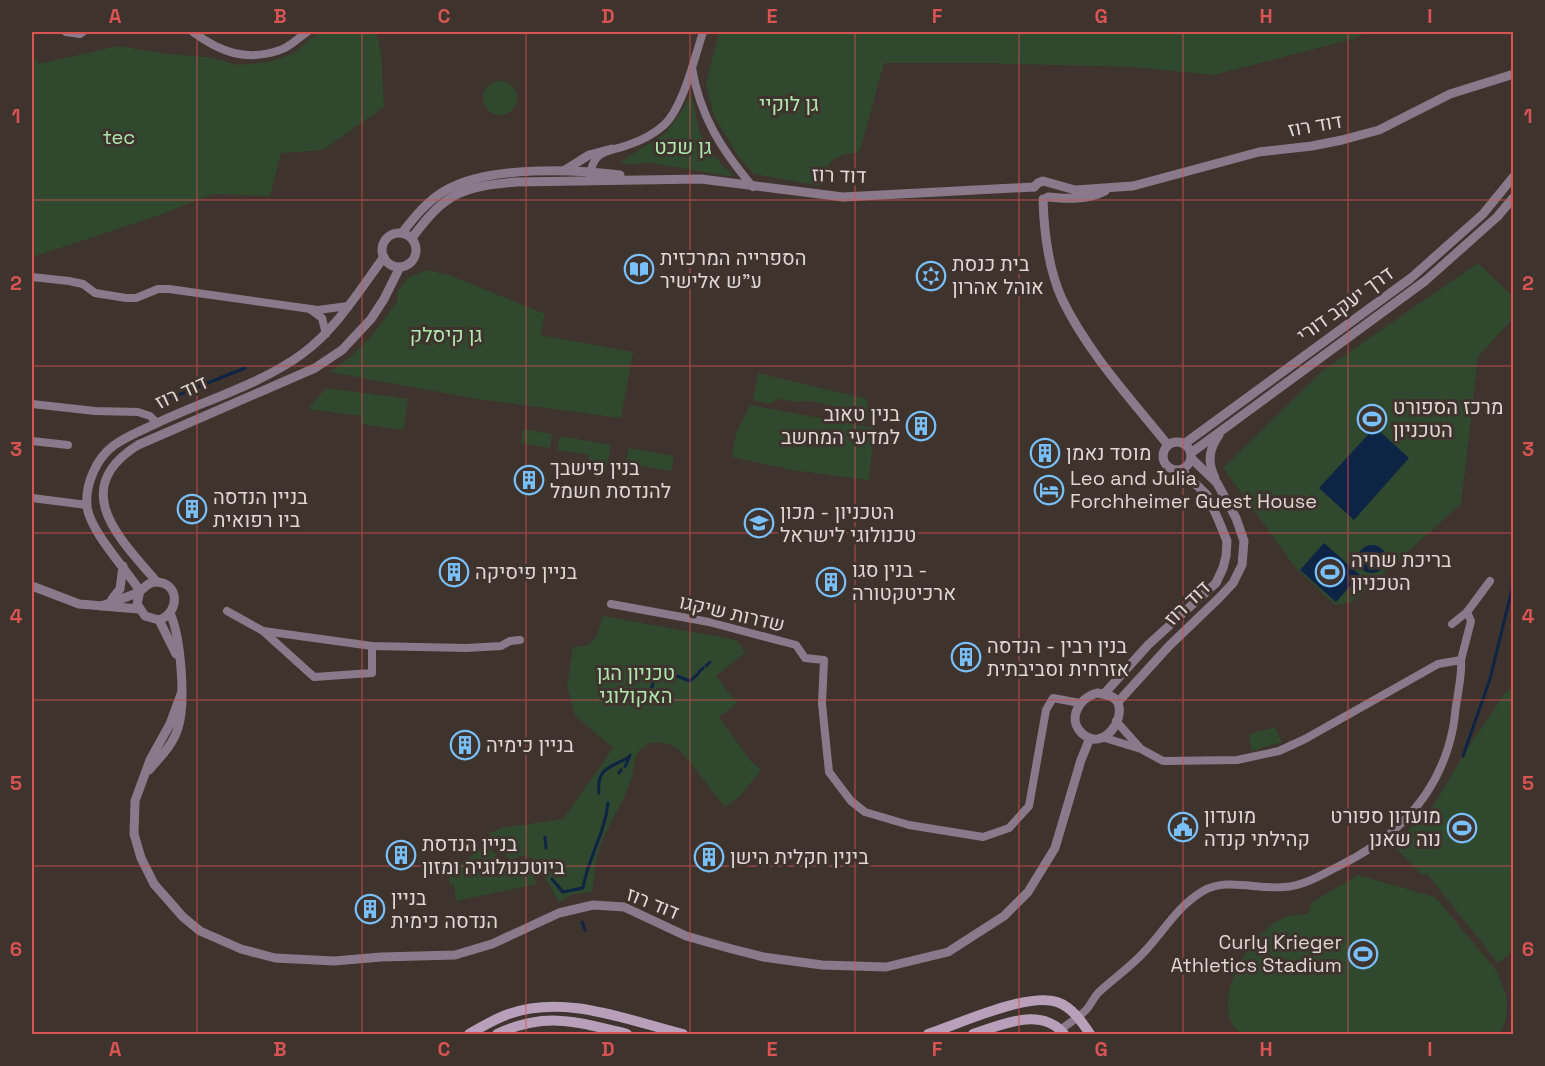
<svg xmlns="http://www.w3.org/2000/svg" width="1545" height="1066" viewBox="0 0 1545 1066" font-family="'Space Grotesk',Heebo,sans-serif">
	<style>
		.green { fill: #2f482e }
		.water { fill: #0e2445 }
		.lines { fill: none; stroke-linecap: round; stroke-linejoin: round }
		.stream { stroke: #0e2445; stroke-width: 3 }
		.minor { stroke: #897a8b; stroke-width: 8 }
		.tertiary { stroke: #897a8b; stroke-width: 9 }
		.secondary { stroke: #b8a0ba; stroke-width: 10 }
		.grid { fill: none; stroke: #d85453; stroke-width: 1.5; stroke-opacity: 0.55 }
		.labels { text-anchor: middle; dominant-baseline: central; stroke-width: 6; stroke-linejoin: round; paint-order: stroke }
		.park-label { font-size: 20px; fill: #afe7ac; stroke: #3f332d }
		.street-label { font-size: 20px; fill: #dfd7d3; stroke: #3f332d }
		.poi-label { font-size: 20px; fill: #dfd7d3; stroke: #3f332d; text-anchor: start }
		.neatline { fill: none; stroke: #d85453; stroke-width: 2 }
		.grid-label { font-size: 20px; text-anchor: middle; font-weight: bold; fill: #d85453 }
	</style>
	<rect width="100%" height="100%" fill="#3f332d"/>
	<!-- green -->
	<g class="green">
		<polygon points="318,32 376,32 381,54 384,107 323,150 281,153 270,196 213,194 157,216 32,257 32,54 39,64 118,46 167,54 208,57 238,65 268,62 294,53"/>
		<path d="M 719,32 L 1364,32 L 1357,38 L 1214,75 L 1134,67 L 976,63 L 884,63 L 861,147 L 858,153 C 833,153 826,164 821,186 L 754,174 L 738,156 L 714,116 L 706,84 Z"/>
		<circle cx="500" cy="98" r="17"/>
		<polygon points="691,92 700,134 720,163 735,177 650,163 627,164 620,162 666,133 684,108"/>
		<polygon points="1478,263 1513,297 1513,318 1478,357 1461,504 1351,603 1335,605 1296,568 1223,468 1322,371"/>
		<path d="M 426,270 L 449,275 L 545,314 L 540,335 L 633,352 L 621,418 L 477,399 L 330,372 C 363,349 375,333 398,300 L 397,292 L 409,277 Z"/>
		<polygon points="758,373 867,399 868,415 865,424 859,424 860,419 855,411 810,401 796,402 778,399 769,404 753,400"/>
		<polygon points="326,388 408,399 403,430 360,424 361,416 308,409"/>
		<polygon points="750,405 874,428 869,480 792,470 732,457 736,433"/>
		<polygon points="523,429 552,434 550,448 521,443"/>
		<polygon points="560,436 611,445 606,471 587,468 589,455 557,450"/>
		<polygon points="629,448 674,456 671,471 626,463"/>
		<path d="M 603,616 L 736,640 L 746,652 L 716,676 L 737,703 L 719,717 L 750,760 L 761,770 L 740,796 L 725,807 L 679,749 C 667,742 652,738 641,749 C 632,758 635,769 631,779 C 624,804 606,826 599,851 C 595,864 594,879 592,892 L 573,894 L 559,902 L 534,859 L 522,855 L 510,860 L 494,842 L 490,833 L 501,828 L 563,819 L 613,748 L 575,716 L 567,686 L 573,647 L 589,645 L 597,635 Z"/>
		<polygon points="1513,687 1513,951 1498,963 1427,874 1422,875 1392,844 1430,811 1469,746 1505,693"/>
		<polygon points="1275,727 1282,742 1252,751 1249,734"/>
		<path d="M 486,845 L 503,861 L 507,869 C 526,870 526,861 537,884 L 456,901 L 454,885 L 450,885 L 449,873 Z"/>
		<path d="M 1358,875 L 1435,897 L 1497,971 L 1507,998 L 1506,1019 L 1500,1034 L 1241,1034 C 1239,1032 1234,1028 1232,1024 C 1216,992 1250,937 1277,921 C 1288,915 1297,914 1308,914 L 1311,903 Z"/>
	</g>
	<!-- water -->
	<g class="water">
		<polygon points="1375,427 1409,458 1354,520 1319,488"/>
		<polygon points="1324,543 1360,575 1336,602 1300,570"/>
		<circle cx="1372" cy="559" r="14"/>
	</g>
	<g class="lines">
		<!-- stream -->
		<g class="stream">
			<polyline points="158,398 173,397 245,368"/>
			<polyline points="706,666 710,662"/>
			<polyline points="699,672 703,668"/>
			<polyline points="661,674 666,672 690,681 698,674"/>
			<polyline points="646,703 653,684"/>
			<polyline points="1463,756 1490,679 1512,589 1514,546"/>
			<polyline points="625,767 630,755"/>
			<polyline points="619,773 621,770"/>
			<path d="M 599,793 C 596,767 611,768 629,757"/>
			<polyline points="545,837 546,848"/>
			<polyline points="546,870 547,871"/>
			<path d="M 552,879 L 563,892 L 583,888 C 588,858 605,833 608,803"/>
			<polyline points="582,922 585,930"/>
		</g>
		<!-- minor -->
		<g class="minor">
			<polyline points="66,32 80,34 83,32"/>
			<path d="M 193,32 C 220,52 246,62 280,50 C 290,47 299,37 307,32"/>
			<path d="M 692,68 C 700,116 721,149 753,187"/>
			<path d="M 590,177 C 593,149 606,153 628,145 C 640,141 654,134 664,125 C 683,108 695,56 703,32"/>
			<polyline points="32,277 69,281 83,284 95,293 126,298 136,298 158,289 169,289 318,310 348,306"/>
			<polyline points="311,310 322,318 326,334"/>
			<polyline points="32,404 95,411 138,412 150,416 157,423"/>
			<polyline points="32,441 68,445"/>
			<polyline points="32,498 87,505"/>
			<polyline points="611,604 709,622 796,645 805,658 824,660 822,704 829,772 851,801 865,812 909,825 983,837 1009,828 1029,806 1046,710 1053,698 1080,703"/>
			<polyline points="227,611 263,631 314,677 372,673 372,646"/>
			<polyline points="1467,612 1490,581"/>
			<polyline points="1452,624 1467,612 1471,621 1461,660"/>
			<polyline points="263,631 372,646 466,648 501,646 510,641 520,640"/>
			<polyline points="1116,721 1140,748"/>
			<path d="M 1060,1030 C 1069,1023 1078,1018 1086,1010 C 1091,1005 1093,998 1099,992 C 1114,978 1132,966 1146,950 C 1165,929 1179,905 1203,891 C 1226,877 1258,890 1284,887 C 1304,886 1321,875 1339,866 C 1398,837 1440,794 1453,728 C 1455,719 1455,709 1457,700 C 1459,686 1462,674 1461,660 L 1438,664 L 1305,739 L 1279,751 L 1237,760 L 1163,761 L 1141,749 L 1105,738"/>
		</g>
		<!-- tertiary -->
		<g class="tertiary">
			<polyline points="565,170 589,155 612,149"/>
			<polyline points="1034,187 1038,183 1043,181 1075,190 1133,186 1259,152 1312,146 1342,140 1379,130 1450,94 1514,74"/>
			<path d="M 1048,197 C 1068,199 1087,200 1105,191"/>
			<path d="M 1043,199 C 1044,233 1048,268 1062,299 C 1088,353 1131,399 1168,445"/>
			<circle cx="399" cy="250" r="17"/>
			<path d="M 402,233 C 415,216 429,199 448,189 C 490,166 573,169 620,175"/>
			<path d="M 412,238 C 445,193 461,187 516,182 L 701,179 L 843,197 L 1034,187"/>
			<circle cx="1177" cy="456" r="14"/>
			<polyline points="1184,444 1411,278 1483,214 1514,176"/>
			<polyline points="1191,453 1425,281 1497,217 1514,197"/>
			<path d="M 1215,478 C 1207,462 1209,449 1219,435"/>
			<path d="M 157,582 C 119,538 68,489 138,445 L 315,368 L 342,350 L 371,319 L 384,299 L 400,267"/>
			<polyline points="32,586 79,604 139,609"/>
			<path d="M 140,591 C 126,569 89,530 87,506 C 85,485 96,459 113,446 C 125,437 140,431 153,425 C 200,402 260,385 302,354 C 336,329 359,291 384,257"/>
			<polyline points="112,599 120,589 123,566"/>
			<path d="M 101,606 C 110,603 134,595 140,591 C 146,587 148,582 156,582 C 179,582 181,612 159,620 L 145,616 L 137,604 L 140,591"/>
			<polyline points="159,620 176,654"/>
			<path d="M 1097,693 C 1104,694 1115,695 1118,703 C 1125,721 1103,750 1084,735 C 1066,721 1078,698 1097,693 Z"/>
			<polyline points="181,694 170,724 150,760 135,801 134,834 141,858 154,884 183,917 200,931 241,949 275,958 334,961 381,957 455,955 492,944 559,913 593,905 624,907 686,936 732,949 763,957 822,965 886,967 948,952 1004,916 1028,892 1055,848 1081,760 1090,738"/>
			<polyline points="1104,694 1148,645 1216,583 1223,568 1226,556 1227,541 1218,519 1207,495 1181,470"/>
			<polyline points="1118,702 1169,646 1219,598 1233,583 1242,565 1244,541 1236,518 1217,483 1191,458"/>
			<path d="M 149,770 C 160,757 173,745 178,728 C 186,703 181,637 170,613"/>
		</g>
		<!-- secondary -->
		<g class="secondary">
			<path d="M 469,1034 C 481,1027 493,1020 506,1015 C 564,993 626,1020 683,1034"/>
			<path d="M 497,1034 C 546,1011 578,1022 627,1034"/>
			<path d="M 928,1034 C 959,1024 1027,992 1057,1002 C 1072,1007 1082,1022 1090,1034"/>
			<path d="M 973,1034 C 1001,1025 1041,1006 1064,1034"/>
		</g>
	</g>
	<!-- grid -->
	<path class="grid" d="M 197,32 L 197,1034M 362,32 L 362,1034M 526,32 L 526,1034M 690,32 L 690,1034M 855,32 L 855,1034M 1019,32 L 1019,1034M 1183,32 L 1183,1034M 1348,32 L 1348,1034M 32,200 L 1514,200M 32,366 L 1514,366M 32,533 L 1514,533M 32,700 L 1514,700M 32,866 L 1514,866"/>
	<!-- icons -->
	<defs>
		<g id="library-ring" transform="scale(1.5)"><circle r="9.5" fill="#3f332d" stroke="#79bff8" stroke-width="1.5"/><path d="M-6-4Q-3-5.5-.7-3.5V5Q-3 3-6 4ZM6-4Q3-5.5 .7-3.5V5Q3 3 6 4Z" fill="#79bff8"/></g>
		<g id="synagogue-ring" transform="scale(1.5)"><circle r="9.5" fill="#3f332d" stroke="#79bff8" stroke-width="1.5"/><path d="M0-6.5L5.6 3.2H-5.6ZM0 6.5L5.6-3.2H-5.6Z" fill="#79bff8"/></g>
		<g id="stadium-ring" transform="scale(1.5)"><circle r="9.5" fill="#3f332d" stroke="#79bff8" stroke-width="1.5"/><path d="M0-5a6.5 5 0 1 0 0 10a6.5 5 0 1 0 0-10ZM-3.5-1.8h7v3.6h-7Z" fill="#79bff8"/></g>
		<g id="building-ring" transform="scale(1.5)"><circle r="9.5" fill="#3f332d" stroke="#79bff8" stroke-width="1.5"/><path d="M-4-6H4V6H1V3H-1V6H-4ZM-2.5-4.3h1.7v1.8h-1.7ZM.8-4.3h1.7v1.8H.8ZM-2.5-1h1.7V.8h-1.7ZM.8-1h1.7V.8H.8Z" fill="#79bff8"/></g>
		<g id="hotel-ring" transform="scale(1.5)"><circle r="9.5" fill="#3f332d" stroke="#79bff8" stroke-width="1.5"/><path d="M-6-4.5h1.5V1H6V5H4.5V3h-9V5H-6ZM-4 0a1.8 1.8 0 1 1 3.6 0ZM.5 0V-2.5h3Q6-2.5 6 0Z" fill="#79bff8"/></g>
		<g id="university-ring" transform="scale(1.5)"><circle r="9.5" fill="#3f332d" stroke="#79bff8" stroke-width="1.5"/><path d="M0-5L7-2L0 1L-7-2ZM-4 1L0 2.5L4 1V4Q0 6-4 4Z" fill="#79bff8"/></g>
		<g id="civic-ring" transform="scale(1.5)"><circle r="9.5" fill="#3f332d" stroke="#79bff8" stroke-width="1.5"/><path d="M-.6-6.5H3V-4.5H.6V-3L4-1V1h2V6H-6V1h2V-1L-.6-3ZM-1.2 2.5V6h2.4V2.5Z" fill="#79bff8"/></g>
	</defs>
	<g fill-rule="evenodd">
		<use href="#library-ring" x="639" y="269"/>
		<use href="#synagogue-ring" x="931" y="276"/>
		<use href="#stadium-ring" x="1372" y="419"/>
		<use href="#building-ring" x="921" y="426"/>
		<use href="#building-ring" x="1045" y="453"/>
		<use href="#building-ring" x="529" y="480"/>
		<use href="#hotel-ring" x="1049" y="490"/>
		<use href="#building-ring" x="192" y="509"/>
		<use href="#university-ring" x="759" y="523"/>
		<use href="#building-ring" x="454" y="572"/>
		<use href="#stadium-ring" x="1330" y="572"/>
		<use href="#building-ring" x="831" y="582"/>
		<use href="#building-ring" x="966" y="657"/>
		<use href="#building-ring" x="465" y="745"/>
		<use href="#civic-ring" x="1183" y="827"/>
		<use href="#stadium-ring" x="1462" y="828"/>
		<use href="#building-ring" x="401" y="855"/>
		<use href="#building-ring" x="709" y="857"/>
		<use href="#building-ring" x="370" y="909"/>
		<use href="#stadium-ring" x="1363" y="954"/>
	</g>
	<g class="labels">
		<!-- park labels -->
		<g class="park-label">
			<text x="789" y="104">גן לוקיי</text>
			<text x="119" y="137">tec</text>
			<text x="683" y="147">גן שכט</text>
			<text x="446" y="335">גן קיסלק</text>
			<text x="636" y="673">טכניון הגן<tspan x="636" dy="23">האקולוגי</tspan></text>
		</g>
		<!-- street labels -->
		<g class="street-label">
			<text transform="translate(1315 125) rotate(-10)">דוד רוז</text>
			<text transform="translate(839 175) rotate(2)">דוד רוז</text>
			<text transform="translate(1345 304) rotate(-36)">דרך יעקב דורי</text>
			<text transform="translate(181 392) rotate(-24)">דוד רוז</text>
			<text transform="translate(1187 603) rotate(-44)">דוד רוז</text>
			<text transform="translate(732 613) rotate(13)">שדרות שיקגו</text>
			<text transform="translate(653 903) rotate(22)">דוד רוז</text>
		</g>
		<!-- poi labels -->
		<g class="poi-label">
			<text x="660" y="258">הספרייה המרכזית<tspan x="660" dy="23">ע"ש אלישיר</tspan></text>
			<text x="952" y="264">בית כנסת<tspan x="952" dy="23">אוהל אהרון</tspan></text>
			<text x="1393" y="407">מרכז הספורט<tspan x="1393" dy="23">הטכניון</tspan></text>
			<text x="900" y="414" text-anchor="end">בנין טאוב<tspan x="900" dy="23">למדעי המחשב</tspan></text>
			<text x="1066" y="453">מוסד נאמן</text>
			<text x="550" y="468">בנין פישבך<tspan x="550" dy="23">להנדסת חשמל</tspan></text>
			<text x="1070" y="478">Leo and Julia<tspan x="1070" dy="23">Forchheimer Guest House</tspan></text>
			<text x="213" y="497">בניין הנדסה<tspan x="213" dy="23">ביו רפואית</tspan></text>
			<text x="780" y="512">הטכניון - מכון<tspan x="780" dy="23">טכנולוגי לישראל</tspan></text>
			<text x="1351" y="560">בריכת שחיה<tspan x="1351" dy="23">הטכניון</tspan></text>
			<text x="852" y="570">בנין סגו -<tspan x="852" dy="23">ארכיטקטורה</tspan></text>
			<text x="475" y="572">בניין פיסיקה</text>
			<text x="987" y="646">בנין רבין - הנדסה<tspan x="987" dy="23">אזרחית וסביבתית</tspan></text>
			<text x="486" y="745">בניין כימיה</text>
			<text x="1204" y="816">מועדון<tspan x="1204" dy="23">קהילתי קנדה</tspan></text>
			<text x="1441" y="816" text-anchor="end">מועדון ספורט<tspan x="1441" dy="23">נוה שאנן</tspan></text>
			<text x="422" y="844">בניין הנדסת<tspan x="422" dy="23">ביוטכנולוגיה ומזון</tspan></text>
			<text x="730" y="857">בינין חקלית הישן</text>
			<text x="391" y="898">בניין<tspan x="391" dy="23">הנדסה כימית</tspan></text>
			<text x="1342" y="942" text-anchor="end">Curly Krieger<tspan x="1342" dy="23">Athletics Stadium</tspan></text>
		</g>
	</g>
	<!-- border -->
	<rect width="1545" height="1066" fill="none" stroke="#3f332d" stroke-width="66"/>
	<rect x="33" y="33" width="1479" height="1000" class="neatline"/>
	<g class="grid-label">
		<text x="115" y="23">A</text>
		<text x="280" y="23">B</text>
		<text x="444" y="23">C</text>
		<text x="608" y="23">D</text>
		<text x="772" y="23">E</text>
		<text x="937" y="23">F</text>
		<text x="1101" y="23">G</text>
		<text x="1266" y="23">H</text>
		<text x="1430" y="23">I</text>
		<text x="16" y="123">1</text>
		<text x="1528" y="123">1</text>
		<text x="16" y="290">2</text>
		<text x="1528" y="290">2</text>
		<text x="16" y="456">3</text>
		<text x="1528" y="456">3</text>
		<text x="16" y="623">4</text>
		<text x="1528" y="623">4</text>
		<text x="16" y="790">5</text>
		<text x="1528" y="790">5</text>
		<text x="16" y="956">6</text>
		<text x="1528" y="956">6</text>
		<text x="115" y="1056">A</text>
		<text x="280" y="1056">B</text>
		<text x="444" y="1056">C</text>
		<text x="608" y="1056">D</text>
		<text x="772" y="1056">E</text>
		<text x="937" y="1056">F</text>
		<text x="1101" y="1056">G</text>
		<text x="1266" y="1056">H</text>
		<text x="1430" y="1056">I</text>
	</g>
</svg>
